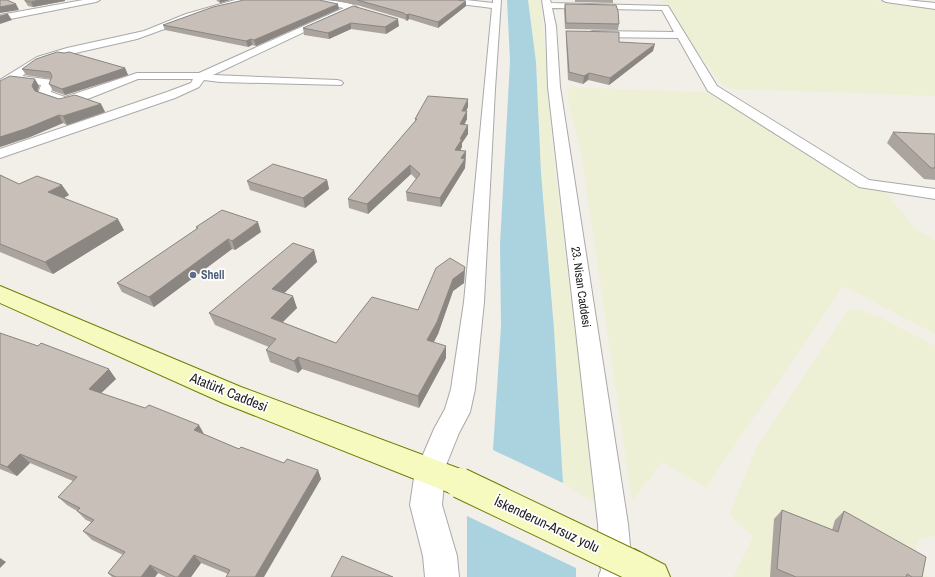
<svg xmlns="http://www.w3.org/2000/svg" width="935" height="577" viewBox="0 0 935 577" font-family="'Archivo Narrow',sans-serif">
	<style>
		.farmland { fill: #eef0d5 }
		.water { fill: #aad3df }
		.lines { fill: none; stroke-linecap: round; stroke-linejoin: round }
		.minor-casing { stroke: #a9a9a9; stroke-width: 2 }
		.tertiary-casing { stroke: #a9a9a9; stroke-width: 2 }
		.secondary-casing { stroke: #707d05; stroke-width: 2 }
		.minor { fill: #fff; fill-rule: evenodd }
		.tertiary { fill: #fff; fill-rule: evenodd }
		.secondary { fill: #f7fabf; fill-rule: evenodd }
		.secondary-bridge-casing { stroke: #707d05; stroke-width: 32; stroke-linecap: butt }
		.secondary-bridge { stroke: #f7fabf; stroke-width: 30 }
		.wall { fill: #aba49e }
		.shaded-wall { fill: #8b8681 }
		.building { fill: #c7bfb8; stroke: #8b8681 }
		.service-dot { fill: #5c6f8a; stroke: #fff; stroke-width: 1.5 }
		.labels { text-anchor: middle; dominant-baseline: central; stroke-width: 3.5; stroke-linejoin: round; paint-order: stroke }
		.service-label { font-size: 12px; font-weight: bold; fill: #4e5e75; stroke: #fff; text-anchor: start }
		.street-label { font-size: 12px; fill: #222; stroke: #fff }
		.near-street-label { font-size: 14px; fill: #222; stroke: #fff }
	</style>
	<rect width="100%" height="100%" fill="#f2efe9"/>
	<!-- farmland -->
	<g class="farmland">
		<polygon points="528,0 540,0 550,104 551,136 596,504 563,483 554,329 541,173 536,62"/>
		<polygon points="660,0 872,0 935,8 935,96 731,89 722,85"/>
		<polygon points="573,87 701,92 718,95 883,188 915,229 935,240 935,334 843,286 706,488 662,462 632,501 582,160 567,94 570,88"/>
		<polygon points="849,309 860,310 878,316 935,346 935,537 931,536 919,539 916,549 917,560 928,577 733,577 753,537 729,515 757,446"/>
	</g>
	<!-- water -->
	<g class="water">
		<polygon points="507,0 528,0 536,62 541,173 554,329 563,483 493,450 501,326 500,244 510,61"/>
		<polygon points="467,516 576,568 576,577 467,577"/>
	</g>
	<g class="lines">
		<!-- minor casing -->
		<g class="minor-casing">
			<g id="minor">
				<polygon points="83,0 100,0 96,2 0,21 0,15"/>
				<path d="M 235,0 L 252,0 L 251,2 L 211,12 L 137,39 L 58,57 L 39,64 L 22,76 L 52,80 L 54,82 L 51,92 L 65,97 L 137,73 L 199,73 L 344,8 L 312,2 L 308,0 C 320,0 349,0 357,7 L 213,75 L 337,80 L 341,81 L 343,83 L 341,85 L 220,82 L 204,80 L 199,87 L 175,98 L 0,158 L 0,149 L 167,92 L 191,83 L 193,79 L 138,79 L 90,98 L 64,105 L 40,97 L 38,94 L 41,85 L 14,82 L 0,89 L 0,80 L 37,57 L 67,48 L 144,31 L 186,14 Z"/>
				<polygon points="441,0 466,0 493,3 493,0 501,0 495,89 484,302 475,389 470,412 459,433 440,480 430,484 420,480 416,471 434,429 445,409 451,389 464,302 492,8 445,2"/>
				<polygon points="542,0 550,0 551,3 668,6 717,86 869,180 935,189 935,199 859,187 708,91 678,38 592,37 587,34 592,31 674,32 662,10 552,8 556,26 560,87 628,524 632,567 628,577 604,577 600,567 598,524 548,87 546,26"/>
				<polygon points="882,0 906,0 935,3 935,9 886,2"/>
			</g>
		</g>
		<!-- tertiary casing -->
		<g class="tertiary-casing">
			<g id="tertiary">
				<polygon points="430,457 441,461 445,471 442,505 457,556 459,577 425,577 423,556 410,505 415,471 419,461"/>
				<polygon points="616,558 628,563 634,577 599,577 599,575 604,563"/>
			</g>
		</g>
		<!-- secondary casing -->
		<g class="secondary-casing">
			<g id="secondary">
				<polygon points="0,286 241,387 471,473 475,483 471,493 460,497 223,403 0,303"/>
				<polygon points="634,549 665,565 670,577 621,577 617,566 622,554"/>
			</g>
		</g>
		<!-- minor -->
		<use href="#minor" class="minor"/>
		<!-- tertiary -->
		<use href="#tertiary" class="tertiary"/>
		<!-- secondary -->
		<use href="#secondary" class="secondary"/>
		<!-- secondary-bridge casing -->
		<g class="secondary-bridge-casing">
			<polyline id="secondary-bridge" points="460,483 634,566"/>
		</g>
		<!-- secondary-bridge -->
		<use href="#secondary-bridge" class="secondary-bridge"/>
	</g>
	<!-- wall -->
	<g class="wall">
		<polygon points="216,0 230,0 220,3"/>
		<polygon points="330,0 457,0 466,1 466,6 438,28 409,19 407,21 404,19 357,5"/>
		<polygon points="575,0 613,0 613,3 575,2"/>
		<polygon points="25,1 65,1 33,7 28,6"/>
		<polygon points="565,4 619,24 618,30 565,29 564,10"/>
		<polygon points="353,6 399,26 386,34 351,29 329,39 304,35 303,28"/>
		<polygon points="339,9 256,46 252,45 248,47 165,30 163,25"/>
		<polygon points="566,31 619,42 653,51 609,85 588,80 583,84 568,80 566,38"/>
		<polygon points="125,68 128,75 65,95 53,91 49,84 51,79 26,75 22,69"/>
		<polygon points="0,81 39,86 37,91 59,99 101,104 105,112 67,125 63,123 30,137 0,147"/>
		<polygon points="468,107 466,111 467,119 464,125 468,134 462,143 462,147 460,151 466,151 465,168 441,207 407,201 406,192 416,179 411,174 368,214 349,208 348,199 415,122 415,119"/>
		<polygon points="893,132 935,134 935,180 924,179 887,143"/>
		<polygon points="0,175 19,184 69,195 64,198 124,230 53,274 0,252"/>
		<polygon points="327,180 329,189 305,208 250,190 247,181"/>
		<polygon points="196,227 261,232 235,250 232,249 154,307 122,292 117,283 197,229"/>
		<polygon points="314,250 317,262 284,293 297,308 282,322 336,343 418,310 465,267 464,283 453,291 438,334 434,342 446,358 419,408 302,369 298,373 270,362 266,350 269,347 215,325 209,313"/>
		<polygon points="0,333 116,379 101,393 239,449 284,463 318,470 321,479 228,574 201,563 191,577 166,577 158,573 155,577 112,577 108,573 123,555 92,540 83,531 91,522 86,520 77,511 67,505 58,497 73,481 30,463 17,476 0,469"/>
		<polygon points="782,510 832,530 835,520 844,511 922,577 770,577 774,519"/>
	</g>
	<!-- shaded-wall -->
	<g class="shaded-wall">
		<polygon points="39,0 65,0 65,1 33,7 31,2"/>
		<polygon points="220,0 230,0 220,3"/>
		<polygon points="466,1 466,6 438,28 438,22"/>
		<polygon points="16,4 19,10 0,13 0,7"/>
		<polygon points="338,4 339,9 256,46 254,40"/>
		<polygon points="8,14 12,20 0,24 0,17"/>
		<polygon points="409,14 409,19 407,21 406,15"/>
		<polygon points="398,19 399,26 386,34 385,27"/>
		<polygon points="351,23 351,29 329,39 328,33"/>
		<polygon points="251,39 252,45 248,47 246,41"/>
		<polygon points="655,44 653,51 609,85 610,78"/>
		<polygon points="125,68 128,75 65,95 62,89"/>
		<polygon points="589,73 588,80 583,84 584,76"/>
		<polygon points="35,79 39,86 37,94 32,86"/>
		<polygon points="468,99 468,107 462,119 462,111"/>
		<polygon points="101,104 105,112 67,125 63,116"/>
		<polygon points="467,111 467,119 460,133 460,124"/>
		<polygon points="59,115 63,123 30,137 0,147 0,137"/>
		<polygon points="468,125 468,134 462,143 462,147 455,158 455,150 460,139"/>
		<polygon points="466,151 465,168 441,207 440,198 461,158"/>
		<polygon points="410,165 411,174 368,214 367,204"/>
		<polygon points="327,180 329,189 305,208 303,198"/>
		<polygon points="62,185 69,195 55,203 48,192"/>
		<polygon points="118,219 124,230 53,274 45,262"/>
		<polygon points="258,222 261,232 235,250 232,241"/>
		<polygon points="228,239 232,249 154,307 149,297"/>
		<polygon points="314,250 317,262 276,301 272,289"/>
		<polygon points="465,267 464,283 453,291 438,334 428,352 427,340 453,279"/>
		<polygon points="293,296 297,308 275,330 271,318"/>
		<polygon points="446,346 446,358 419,408 418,396"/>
		<polygon points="298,357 302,369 298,373 294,361"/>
		<polygon points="109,369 116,379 96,398 89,389"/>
		<polygon points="199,425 204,434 194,430"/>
		<polygon points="20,454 30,463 17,476 7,467"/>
		<polygon points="318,470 321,479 264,577 255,577"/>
		<polygon points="194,555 201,563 191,577 178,577"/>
		<polygon points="0,558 6,562 0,568"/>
		<polygon points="150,565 158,573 155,577 141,577"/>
	</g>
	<!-- building -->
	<g class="building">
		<polygon points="0,0 7,0 16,4 0,7"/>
		<polygon points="25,0 39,0 31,2 25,1"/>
		<polygon points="244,0 319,0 338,4 254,40 251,39 246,41 163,25 213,7"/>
		<polygon points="357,0 457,0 466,1 438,22 409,14 406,15 404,13"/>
		<polygon points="565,4 616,5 618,11 619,24 566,23"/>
		<polygon points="353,6 398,19 385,27 351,23 328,33 303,28"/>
		<polygon points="8,14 0,17 0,16"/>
		<polygon points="566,31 619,32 619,42 655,44 610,78 589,73 584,76 569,72"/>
		<polygon points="57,52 64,53 69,52 125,68 62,89 49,84 52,76 50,72 22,69 36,59"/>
		<polygon points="10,76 35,79 32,86 35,91 59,99 75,95 101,104 63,116 59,115 25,129 0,137 0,81"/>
		<polygon points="428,96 468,99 462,111 467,111 460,124 468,125 460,139 462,139 455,150 466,151 461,158 465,159 440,198 406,192 420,174 410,165 367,204 348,199 417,119 415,119"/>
		<polygon points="893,132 935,134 935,168 931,168"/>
		<polygon points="273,164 327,180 303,198 247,181"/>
		<polygon points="0,175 19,184 37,176 62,185 48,192 118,219 45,262 0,244"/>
		<polygon points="222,210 258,222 232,241 228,239 149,297 117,283 198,228 196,227"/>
		<polygon points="293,243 314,250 272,289 293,296 271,318 336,343 372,297 418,310 436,268 450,258 465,267 464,271 453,279 437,322 427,340 446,346 418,396 298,357 294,361 266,350 276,339 209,313"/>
		<polygon points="0,333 38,346 41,343 109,369 89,389 145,408 149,405 199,425 194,430 239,449 241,447 284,463 287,459 318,470 255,577 226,577 230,570 194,555 178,577 175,577 150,565 141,577 116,577 108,573 125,552 83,531 94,520 77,511 80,508 58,497 77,477 20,454 7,467 0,464"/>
		<polygon points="782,510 838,532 844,511 926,557 922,577 912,577 907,574 906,577 796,577 777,569"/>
		<polygon points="342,556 393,577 331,577"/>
	</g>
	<!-- markers -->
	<circle class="service-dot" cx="193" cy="275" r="4"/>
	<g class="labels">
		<!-- service labels -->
		<g class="service-label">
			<text x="201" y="275">Shell</text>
		</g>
		<!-- street labels -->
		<g class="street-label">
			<text transform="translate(581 287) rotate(82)">23. Nisan Caddesi</text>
		</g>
		<!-- near-street labels -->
		<g class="near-street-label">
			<text transform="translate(229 392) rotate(22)">Atatürk Caddesi</text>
			<text transform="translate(547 524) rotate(25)">İskenderun-Arsuz yolu</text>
		</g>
	</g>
</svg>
